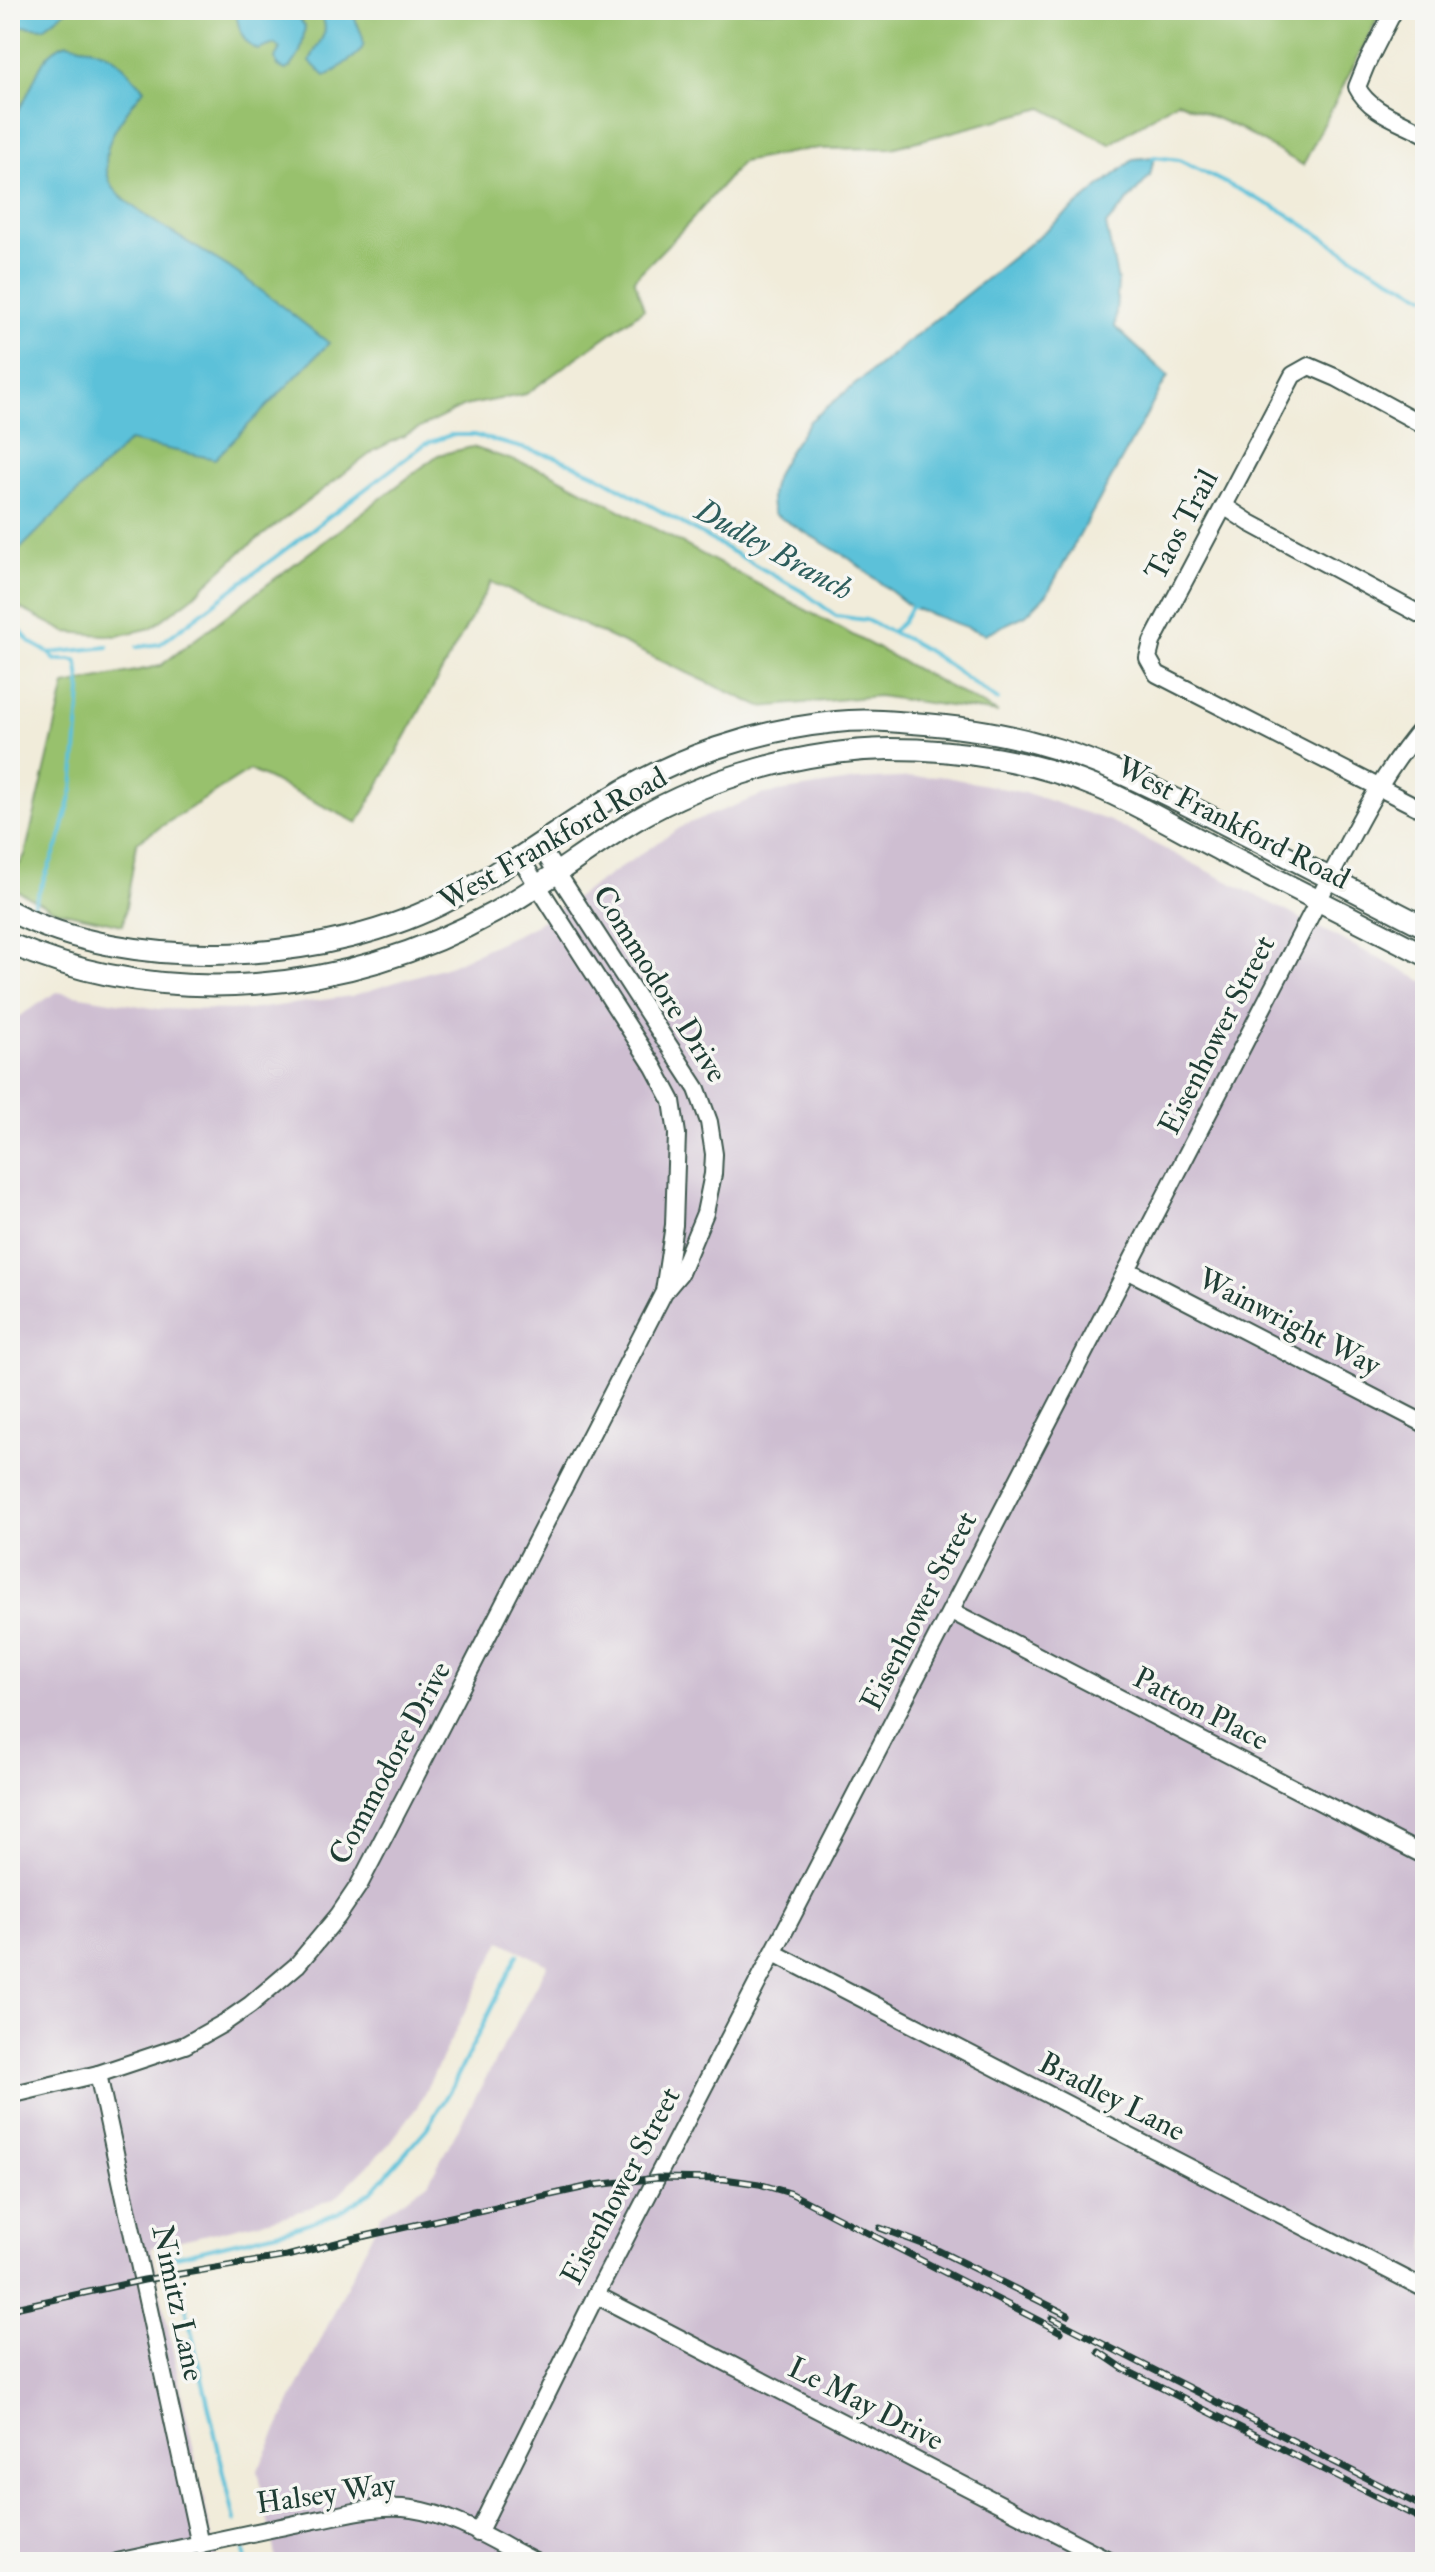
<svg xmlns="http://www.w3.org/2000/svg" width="1435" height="2572" viewBox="0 0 1435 2572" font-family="'IM FELL Double Pica',serif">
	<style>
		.industrial { fill: #cebed1 }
		.green { fill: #98c16d; stroke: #5c7f50; stroke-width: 2 }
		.water { fill: #5bc1d9; stroke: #3d7f86; stroke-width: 2 }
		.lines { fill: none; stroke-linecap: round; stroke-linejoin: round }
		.stream { stroke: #5bc1d9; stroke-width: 4 }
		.minor-casing { stroke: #3e574d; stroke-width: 20 }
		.major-casing { stroke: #3e574d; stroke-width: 24 }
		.minor { stroke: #fff; stroke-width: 16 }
		.major { stroke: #fff; stroke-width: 20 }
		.rail-casing { stroke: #1f3d34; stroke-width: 7 }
		.rail { stroke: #f6f6f2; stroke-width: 4; stroke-dasharray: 12; stroke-linecap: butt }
		.labels { text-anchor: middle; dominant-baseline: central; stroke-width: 7; stroke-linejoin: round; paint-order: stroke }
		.street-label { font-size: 30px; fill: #1f3d34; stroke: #f6f6f2 }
		.water-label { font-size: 32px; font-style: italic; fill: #2e5e5d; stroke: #f6f6f2 }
	</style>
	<rect width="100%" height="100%" fill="#f6f6f2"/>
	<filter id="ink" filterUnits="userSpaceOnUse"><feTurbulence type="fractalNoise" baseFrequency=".0125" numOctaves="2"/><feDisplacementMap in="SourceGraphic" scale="16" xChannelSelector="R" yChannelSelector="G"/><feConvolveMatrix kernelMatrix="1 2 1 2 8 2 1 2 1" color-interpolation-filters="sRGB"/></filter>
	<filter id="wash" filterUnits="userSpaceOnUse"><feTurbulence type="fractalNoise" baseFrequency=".006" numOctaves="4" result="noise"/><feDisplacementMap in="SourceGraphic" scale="32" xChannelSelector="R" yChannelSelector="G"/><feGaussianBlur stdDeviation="1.8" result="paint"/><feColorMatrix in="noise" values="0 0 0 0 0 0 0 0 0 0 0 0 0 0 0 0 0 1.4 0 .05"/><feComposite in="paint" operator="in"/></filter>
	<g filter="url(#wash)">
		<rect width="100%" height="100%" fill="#f1ecda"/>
		<!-- industrial -->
		<polygon class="industrial" points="941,776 1030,794 1110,821 1425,982 1425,2562 276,2562 258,2470 381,2215 428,2183 548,1965 501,1941 417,2107 389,2144 335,2198 286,2216 151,2247 217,2562 10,2562 10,1022 57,992 158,1009 248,1010 351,996 451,965 532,927 684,825 765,794 856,780"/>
		<!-- green -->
		<g class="green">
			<polygon points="10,10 1382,10 1303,165 1238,128 1177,101 1110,144 1043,108 892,148 809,149 742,162 689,223 634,279 644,309 526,394 464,406 375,450 242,551 191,598 151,628 117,636 66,632 10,603"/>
			<polygon points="472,447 549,472 998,713 878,696 761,707 491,582 358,823 250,770 137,842 123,925 54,910 10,887 10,880 25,855 65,685 160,666 438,455"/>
		</g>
		<!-- water -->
		<g class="water">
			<polygon points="10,10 67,10 44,28 10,25"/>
			<path d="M 235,10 L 292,10 L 305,26 C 303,43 301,60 286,70 L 277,66 L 275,58 L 280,48 L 275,44 L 258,50 C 241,43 239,27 235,10 Z"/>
			<path d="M 318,10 L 352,10 C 359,35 376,44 348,61 C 339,67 336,73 325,76 L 310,62 C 316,40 335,35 318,10 Z"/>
			<path d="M 67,43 C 113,52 113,54 144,89 C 123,117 96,145 110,182 C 120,207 204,250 230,268 C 264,291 296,318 329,343 L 215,459 L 129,441 L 13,556 L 10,554 L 10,121 C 15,114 21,107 25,99 C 38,76 39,53 67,43 Z"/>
			<path d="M 1154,157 L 1150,176 L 1106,225 L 1118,282 L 1115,327 L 1168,376 L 1047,594 L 1026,615 L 985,634 L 911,607 L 850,559 L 774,514 C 761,482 794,446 810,421 L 1134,159 Z"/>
		</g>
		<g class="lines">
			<!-- stream -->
			<g class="stream">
				<polyline points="1152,159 1154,157 1179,160 1284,212 1366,265 1425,296"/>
				<polyline points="10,626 18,628 30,642 49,653 108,647"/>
				<path d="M 891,632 C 931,648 962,677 998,700"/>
				<polyline points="137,647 160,644 425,444 451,435 473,435 556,457 597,475 805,593 836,616 866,620 891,632 902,623 911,607 914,607"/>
				<path d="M 33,906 L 59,842 L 73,789 L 81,691 C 79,681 80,668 76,660 L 55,660 L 49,653"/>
				<polyline points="159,2254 177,2256 290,2229 338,2213 372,2191 427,2128 453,2085 518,1954"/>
				<polyline points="185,2304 235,2521"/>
				<polyline points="244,2550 246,2562"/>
			</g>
		</g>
	</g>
	<g filter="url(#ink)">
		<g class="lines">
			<!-- minor casing -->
			<g class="minor-casing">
				<g id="minor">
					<path d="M 1394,10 L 1366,65 L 1357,87 C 1369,112 1402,121 1425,134"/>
					<polyline points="1425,426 1337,378 1309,366 1293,375 1152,642 1148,658 1157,674 1425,811"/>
					<polyline points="1224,506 1250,523 1425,617"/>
					<polyline points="520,858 654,1067 672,1101 677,1134 674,1225 664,1291"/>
					<polyline points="1127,1270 1425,1424"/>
					<polyline points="951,1611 1425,1856"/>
					<polyline points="774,1953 1425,2289"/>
					<polyline points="98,2074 200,2545"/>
					<polyline points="10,2095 98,2074 185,2045 224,2023 250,2005 297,1965 338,1916 359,1885 413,1781 664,1292 680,1273 705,1213 713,1174 714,1154 709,1122 697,1089 539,845"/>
					<polyline points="596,2295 1112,2562"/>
					<path d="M 478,2533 L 596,2295 L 1318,901 C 1350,839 1379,776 1425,724"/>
					<path d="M 117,2562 C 183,2548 249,2533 315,2520 C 346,2514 380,2504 412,2509 C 455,2515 497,2543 535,2562"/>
				</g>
			</g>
			<!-- major casing -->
			<g class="major-casing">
				<g id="major">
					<path d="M 10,911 C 133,976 332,964 453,898 C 506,869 555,832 607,800 C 675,757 756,730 836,722 C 861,719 887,721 912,723 C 955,726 999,732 1040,744 C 1096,759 1149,786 1201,812 C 1276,850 1350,889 1425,927"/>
					<path d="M 10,944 C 166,1011 348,994 495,912 C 544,885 587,849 636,820 C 709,777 805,750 890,749 C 960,749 1035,761 1099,788 C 1141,806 1180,830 1221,851 C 1289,886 1357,920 1425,955"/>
				</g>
			</g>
			<!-- minor -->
			<use href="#minor" class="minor"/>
			<!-- major -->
			<use href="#major" class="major"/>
			<!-- rail casing -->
			<g class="rail-casing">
				<g id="rail">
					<polyline points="880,2228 933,2248 1068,2315"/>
					<polyline points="10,2309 144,2280 287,2256 352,2239 595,2185 658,2178 724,2179 759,2184 790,2193 1061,2332"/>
					<polyline points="1052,2318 1425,2508"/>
					<polyline points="1099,2352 1124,2369 1425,2521"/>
				</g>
			</g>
			<!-- rail -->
			<use href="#rail" class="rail"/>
		</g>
	</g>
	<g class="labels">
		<!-- street labels -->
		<g class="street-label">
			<text transform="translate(1182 525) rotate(-62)">Taos Trail</text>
			<text transform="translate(1233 823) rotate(27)">West Frankford Road</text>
			<text transform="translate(553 839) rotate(-30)">West Frankford Road</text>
			<text transform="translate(660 984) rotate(58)">Commodore Drive</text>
			<text transform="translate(1217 1035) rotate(-63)">Eisenhower Street</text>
			<text transform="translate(1289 1322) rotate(27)">Wainwright Way</text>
			<text transform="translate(919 1611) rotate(-63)">Eisenhower Street</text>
			<text transform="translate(1201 1709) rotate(27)">Patton Place</text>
			<text transform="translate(390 1763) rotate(-62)">Commodore Drive</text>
			<text transform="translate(1112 2097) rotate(27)">Bradley Lane</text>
			<text transform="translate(621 2186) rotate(-62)">Eisenhower Street</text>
			<text transform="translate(178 2303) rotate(78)">Nimitz Lane</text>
			<text transform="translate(866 2404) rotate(27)">Le May Drive</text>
			<text transform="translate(326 2494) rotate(-8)">Halsey Way</text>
		</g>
		<!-- water labels -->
		<g class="water-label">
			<text transform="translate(774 550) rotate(29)">Dudley Branch</text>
		</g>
	</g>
	<!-- margin -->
	<rect width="1435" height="2572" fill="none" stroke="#f6f6f2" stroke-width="40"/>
</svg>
